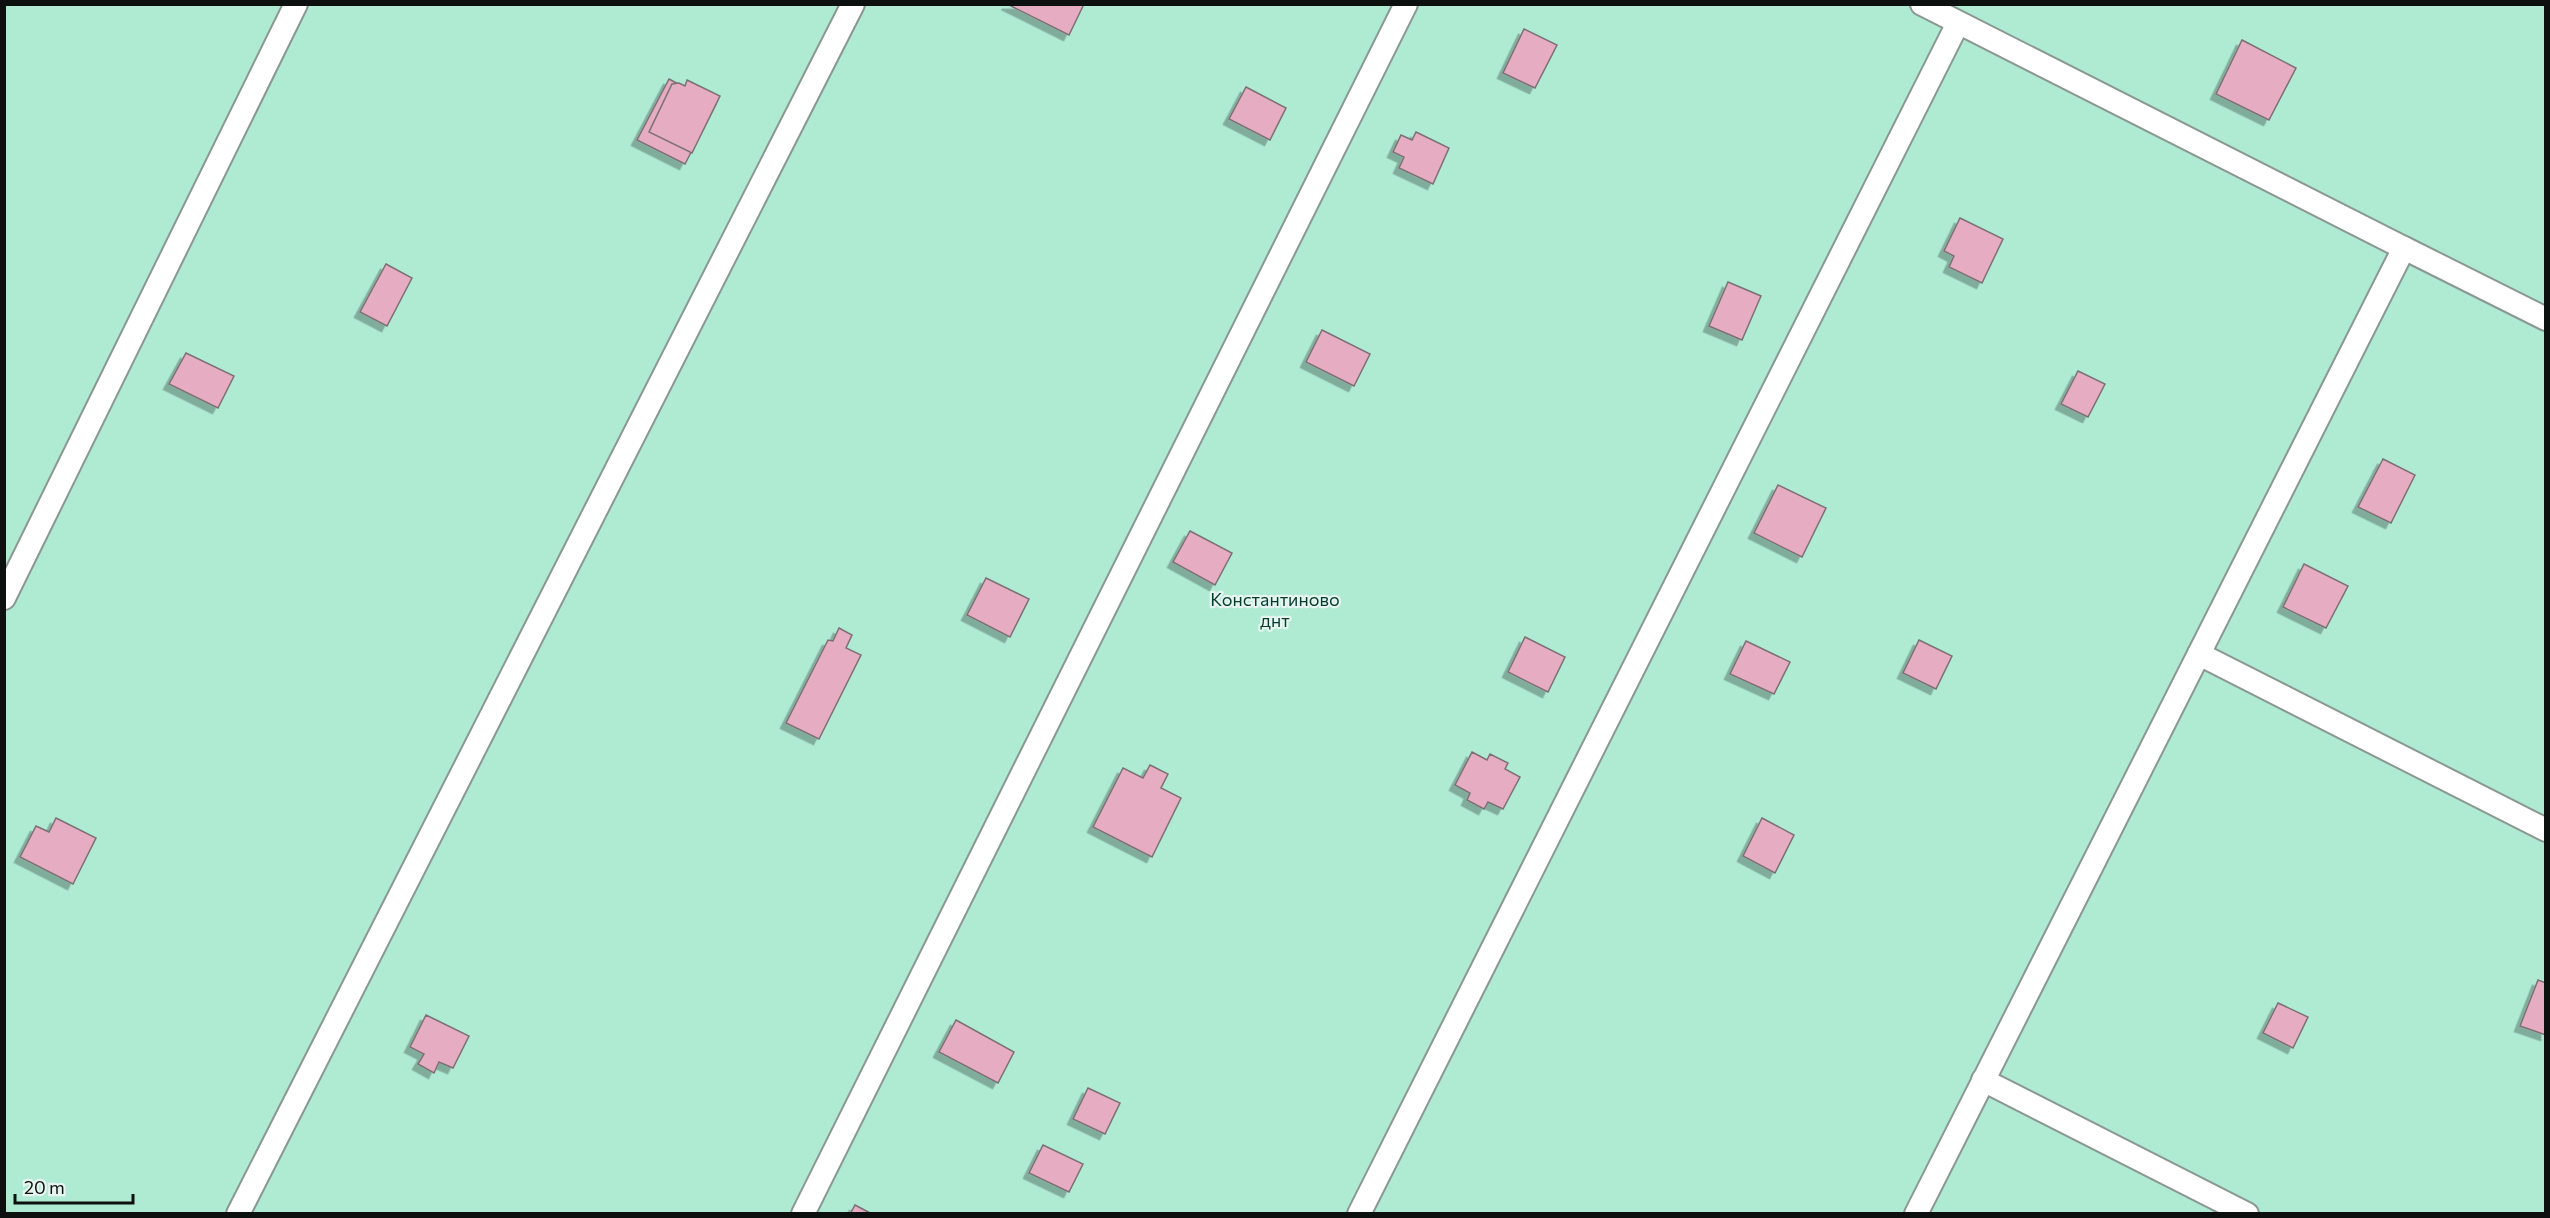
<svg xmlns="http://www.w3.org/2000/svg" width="2550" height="1218" viewBox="0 0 2550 1218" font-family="Commissioner,sans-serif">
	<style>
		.green { fill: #afead3 }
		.building { fill: #e5acc2; stroke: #7d7074; stroke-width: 1.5; filter: url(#shadow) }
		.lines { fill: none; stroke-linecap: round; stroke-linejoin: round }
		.lane-casing { stroke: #8a9792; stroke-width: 26 }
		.lane { stroke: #fff; stroke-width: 22 }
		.labels { text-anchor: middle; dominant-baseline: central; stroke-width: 4.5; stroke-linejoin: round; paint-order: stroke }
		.park-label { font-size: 18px; fill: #053d2e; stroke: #e6f5ef }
	</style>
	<defs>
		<filter id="shadow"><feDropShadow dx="-5.5" dy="5.5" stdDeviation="0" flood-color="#0004"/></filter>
	</defs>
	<rect width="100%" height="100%" fill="#e6f5ef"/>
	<!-- green -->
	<rect class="green" x="5" y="5" width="2540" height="1208"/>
	<!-- building -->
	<g class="building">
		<polygon points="1007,4 1084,4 1069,35"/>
		<polygon points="1524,29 1557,45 1535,88 1503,73"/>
		<polygon points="2242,40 2296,68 2269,120 2216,94"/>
		<polygon points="669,79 716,104 685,164 637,140"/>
		<polygon points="687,80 720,96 692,153 649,132 672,84 679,83 685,86"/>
		<polygon points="1246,87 1286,108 1270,140 1229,119"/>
		<polygon points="1416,132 1449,148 1433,184 1399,168 1404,157 1393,152 1401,135 1412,140"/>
		<polygon points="1960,218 2003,239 1982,283 1949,267 1954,256 1944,251"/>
		<polygon points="386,264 412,278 387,326 360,312"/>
		<polygon points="1728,282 1761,296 1742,340 1709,326"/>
		<polygon points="1322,330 1370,354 1354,386 1306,362"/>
		<polygon points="186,353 234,376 218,408 169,384"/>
		<polygon points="2078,371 2105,384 2088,417 2061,404"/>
		<polygon points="2383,459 2415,475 2391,523 2358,507"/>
		<polygon points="1778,485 1826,508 1802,557 1754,533"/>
		<polygon points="1190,531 1232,553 1215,585 1173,562"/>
		<polygon points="2304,564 2348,586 2326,628 2283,607"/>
		<polygon points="986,578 1029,599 1010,637 967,615"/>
		<polygon points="839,628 852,635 846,648 861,655 819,739 786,723 828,640 833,641"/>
		<polygon points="1525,637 1565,657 1548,692 1508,672"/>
		<polygon points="1919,640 1952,656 1936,689 1903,673"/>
		<polygon points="1746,641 1790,662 1774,694 1730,674"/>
		<polygon points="1472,752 1487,760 1490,754 1508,763 1505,769 1520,777 1503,809 1488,802 1484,809 1467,800 1470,793 1455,785"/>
		<polygon points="1150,765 1168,774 1161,788 1181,798 1152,857 1093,827 1123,768 1143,778"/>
		<polygon points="56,818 96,838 73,884 20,857 36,826 49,832"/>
		<polygon points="1762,818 1794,835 1775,873 1743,856"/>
		<polygon points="2538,980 2546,983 2546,1035 2520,1026"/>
		<polygon points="2278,1003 2308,1017 2293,1048 2263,1033"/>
		<polygon points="426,1015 469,1036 453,1068 439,1062 434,1073 418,1064 424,1054 410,1047"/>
		<polygon points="956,1020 1014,1052 998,1083 939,1052"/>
		<polygon points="1088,1088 1120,1103 1105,1134 1073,1119"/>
		<polygon points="1043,1145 1083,1164 1069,1192 1029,1173"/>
		<polygon points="855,1205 872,1214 850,1214"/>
	</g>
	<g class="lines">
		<!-- lane casing -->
		<g class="lane-casing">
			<g id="lane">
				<polyline points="2404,248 2546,319"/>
				<polyline points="4,598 296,4"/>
				<polyline points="2199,654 2546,830"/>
				<polyline points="1983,1080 2247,1214"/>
				<polyline points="238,1214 853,4"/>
				<polyline points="803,1214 1406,4"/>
				<polyline points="1359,1214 1958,23"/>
				<polyline points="1916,1214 2404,248 1922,4"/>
			</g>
		</g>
		<!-- lane -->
		<use href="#lane" class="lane"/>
	</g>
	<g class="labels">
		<!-- park labels -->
		<g class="park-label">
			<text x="1275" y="599">Константиново<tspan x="1275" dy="21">днт</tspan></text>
		</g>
	</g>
	<!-- border -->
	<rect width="2550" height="1218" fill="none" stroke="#0c110f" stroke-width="12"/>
	<!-- scale -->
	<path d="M15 1194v9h118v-9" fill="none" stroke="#0c110f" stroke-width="3"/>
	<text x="24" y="1194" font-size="18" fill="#0c110f" stroke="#e6f5ef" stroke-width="4.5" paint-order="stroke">20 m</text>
</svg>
